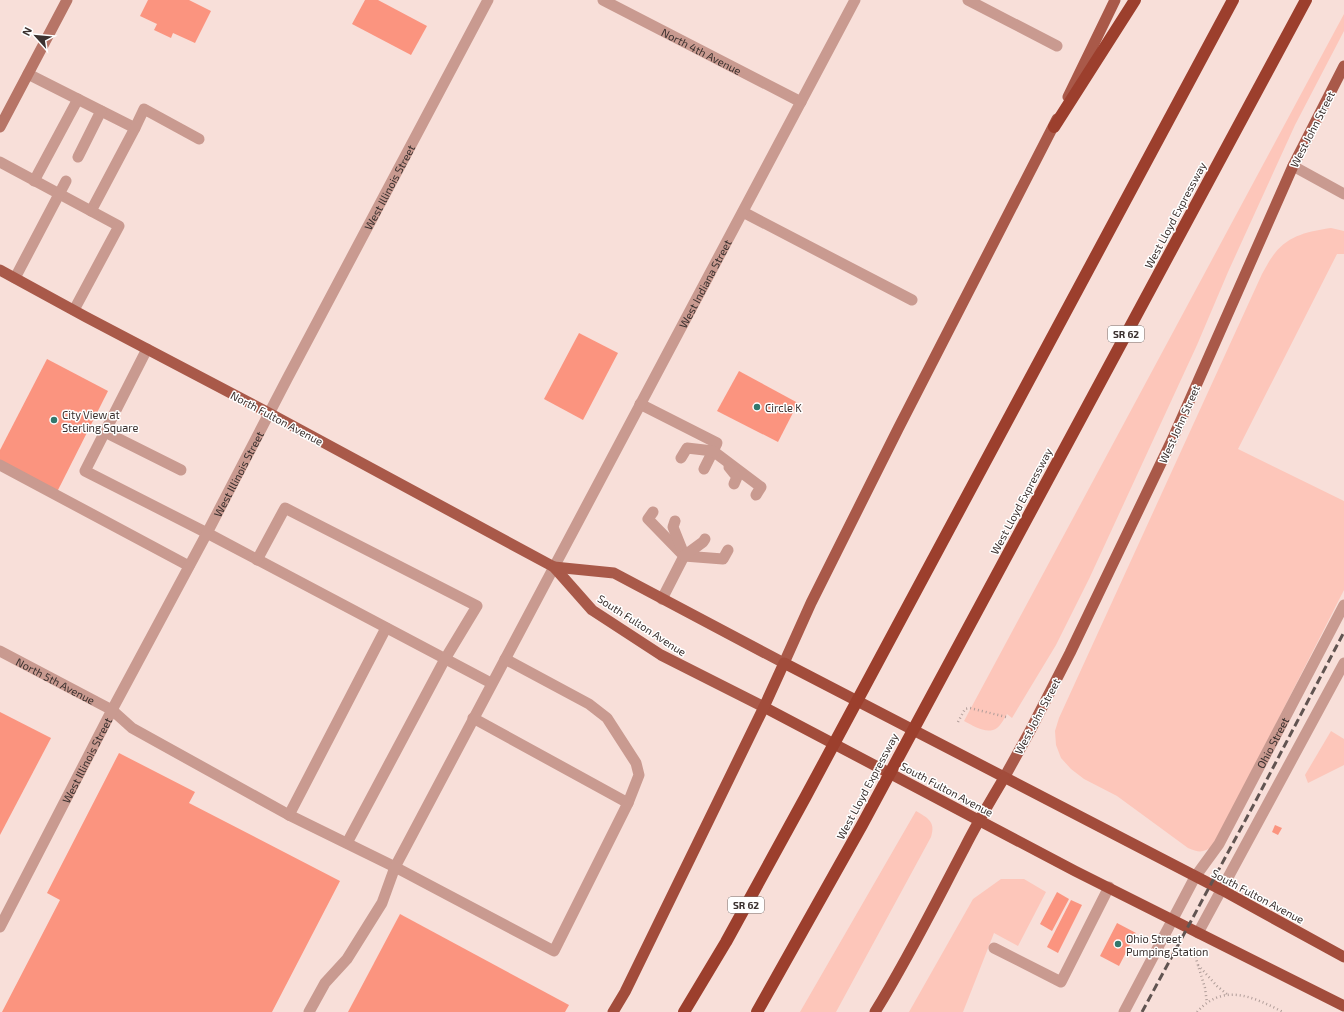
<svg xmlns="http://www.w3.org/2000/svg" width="1344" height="1012" viewBox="0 0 1344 1012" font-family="'Exo 2',sans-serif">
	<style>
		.green { fill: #fdc6ba }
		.building { fill: #fb947f }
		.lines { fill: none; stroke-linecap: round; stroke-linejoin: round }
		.path { stroke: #b09d99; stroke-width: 2.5; stroke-dasharray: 1 3; stroke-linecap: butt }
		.service { stroke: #c99a90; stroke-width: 11 }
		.minor { stroke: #c99a90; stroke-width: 11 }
		.secondary { stroke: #b77567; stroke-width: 11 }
		.primary { stroke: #a95949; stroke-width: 11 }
		.trunk { stroke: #a24c3b; stroke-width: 11 }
		.motorway { stroke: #9c3f2d; stroke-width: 12 }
		.rail { stroke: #615451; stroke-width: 3; stroke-dasharray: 8 4; stroke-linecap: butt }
		.poi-dot { fill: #32786d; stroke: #fff; stroke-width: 1.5 }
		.labels { text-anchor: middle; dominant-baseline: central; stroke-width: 3; stroke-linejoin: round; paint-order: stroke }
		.shield { fill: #fff; stroke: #766f6d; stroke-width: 1 }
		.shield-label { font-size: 10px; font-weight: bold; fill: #3b312f }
		.street-label { font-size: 11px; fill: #3b312f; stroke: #fff }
		.poi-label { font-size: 11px; fill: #3b312f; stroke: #fff; text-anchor: start }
	</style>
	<rect width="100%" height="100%" fill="#f8dfd9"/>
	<!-- green -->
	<g class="green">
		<path d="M 1344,14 L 1344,31 L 1295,125 L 1228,272 L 1197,345 L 1089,579 L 1056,645 L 1012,718 L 1007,714 C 1004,719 1001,725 997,728 C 987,735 974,726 964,721 Z"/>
		<path d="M 1331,228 L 1344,231 L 1344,254 L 1337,254 L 1238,449 L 1344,501 L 1344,590 L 1214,845 C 1203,853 1200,853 1188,848 L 1117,796 L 1084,779 L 1071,769 L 1061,758 L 1056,745 L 1055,731 L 1059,718 L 1262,274 C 1266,267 1270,259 1275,253 C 1289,235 1310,231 1331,228 Z"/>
		<polygon points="1331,731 1344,739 1344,765 1308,783 1305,775"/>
		<path d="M 916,811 C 928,818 936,822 931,837 L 836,1012 L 800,1012 Z"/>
		<polygon points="1001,879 1024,879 1046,892 1018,946 994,933 963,1012 909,1012 973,899"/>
	</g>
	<!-- building -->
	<g class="building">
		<polygon points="148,0 189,0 211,11 195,43 173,33 171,38 154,30 157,24 140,16"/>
		<polygon points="365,0 378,0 427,26 411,55 352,24"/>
		<polygon points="579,333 618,353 583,420 544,399"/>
		<polygon points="47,359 108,391 57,492 0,463 0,450"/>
		<polygon points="739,371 798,403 778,442 717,411"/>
		<polygon points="0,712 51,738 0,835"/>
		<polygon points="119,753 195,792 189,803 340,881 272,1012 2,1012 60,900 47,893"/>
		<polygon points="1275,825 1282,828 1278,835 1272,832"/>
		<polygon points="1057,892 1069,899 1052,931 1040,924"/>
		<polygon points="1071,900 1082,905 1058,953 1047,947"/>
		<polygon points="400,914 569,1005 565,1012 348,1012"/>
		<polygon points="1117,923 1136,933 1119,966 1100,956"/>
	</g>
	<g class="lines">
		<!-- path -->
		<g class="path">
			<polyline points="958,722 965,709 970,708 1006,717"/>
			<polyline points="1193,949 1205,988 1207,1003"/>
			<polyline points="1198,965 1217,986 1228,995"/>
			<path d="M 1197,1012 C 1224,982 1253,997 1283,1012"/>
		</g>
		<!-- service -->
		<g class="service">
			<polyline points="28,74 135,128 91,211"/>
			<polyline points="135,128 144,109 199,139"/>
			<polyline points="78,157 101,111"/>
			<polyline points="0,162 119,226 74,310"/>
			<polyline points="34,181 78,99"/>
			<polyline points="15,278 66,181"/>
			<polyline points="147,349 85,471 207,533 491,683"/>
			<polyline points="640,404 717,443 704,469"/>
			<polyline points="105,432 181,470"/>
			<polyline points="681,458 687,448 713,451 761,487 756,495"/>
			<polyline points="0,465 189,566"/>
			<polyline points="729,467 737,477 734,484"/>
			<polyline points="653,512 648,519 684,556 662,599"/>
			<polyline points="675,521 673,527 683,552"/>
			<polyline points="684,556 723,559 728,550"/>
			<polyline points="684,556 703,542 705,539"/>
			<polyline points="257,560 285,508 477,606 445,659 347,843"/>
			<polyline points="505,659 589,704 607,718 636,763 639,775 628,803"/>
			<polyline points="112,710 132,728 289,815 395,867 554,951 628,803 473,718"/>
			<polyline points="289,815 386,628"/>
			<polyline points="994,948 1061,982 1109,887"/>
			<polyline points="309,1012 325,983 347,959 382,903 395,867 554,567"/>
		</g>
		<!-- minor -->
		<g class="minor">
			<path id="s1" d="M 603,0 L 801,102"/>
			<polyline points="968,0 1057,46"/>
			<polyline points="1293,166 1344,194"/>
			<polyline points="743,212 912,300"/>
			<path id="s2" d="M 554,567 L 855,0"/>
			<path id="s3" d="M 0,651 L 112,710"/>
			<path id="s4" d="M 0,927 L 112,710 L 207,533 L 287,379 L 488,0"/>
			<polyline points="1198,933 1344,663"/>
			<path id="s5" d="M 1124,1012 L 1195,877 L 1219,844 L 1344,605"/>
		</g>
		<!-- secondary -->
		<polyline class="secondary" points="0,127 67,0"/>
		<!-- primary -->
		<g class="primary">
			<polyline points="1068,97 1115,0"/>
			<polyline points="0,270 86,317 269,413 554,567 592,610 661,655 764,707"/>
			<polyline points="554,567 614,573 784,663 811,603 898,429 1057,119"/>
			<polyline points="1004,778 1030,731 1070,653 1173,438 1293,166 1344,66"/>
		</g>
		<!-- trunk -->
		<g class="trunk">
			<polyline points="764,707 1075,871 1344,1006"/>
			<polyline points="613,1012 625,992 764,707 784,663 1222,890 1344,957"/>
			<path d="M 875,1012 C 908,959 936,902 965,847 C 977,823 991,800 1004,778"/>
		</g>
		<!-- motorway -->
		<g class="motorway">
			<polyline points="1054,127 1135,0"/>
			<polyline points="684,1012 726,942 806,796 1233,0"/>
			<polyline points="757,1012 862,825 1306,0"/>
		</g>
		<!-- rail -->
		<polyline class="rail" points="1142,1012 1253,806 1344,632"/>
	</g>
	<!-- markers -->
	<g class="poi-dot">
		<circle cx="757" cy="407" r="4"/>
		<circle cx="54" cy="420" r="4"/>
		<circle cx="1118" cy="944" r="4"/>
	</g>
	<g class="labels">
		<!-- shield labels -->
		<g class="shield">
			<rect x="1108" y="326" width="36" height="16" rx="3"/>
			<rect x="728" y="897" width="36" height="16" rx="3"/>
		</g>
		<g class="shield-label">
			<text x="1126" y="334">SR 62</text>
			<text x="746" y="905">SR 62</text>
		</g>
		<!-- street labels -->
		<g class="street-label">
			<text stroke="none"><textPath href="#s1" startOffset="111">North 4th Avenue</textPath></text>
			<text transform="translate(1312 129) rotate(-63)">West John Street</text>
			<text stroke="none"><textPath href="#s4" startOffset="836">West Illinois Street</textPath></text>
			<text transform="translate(1175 215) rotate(-62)">West Lloyd Expressway</text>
			<text stroke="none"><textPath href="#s2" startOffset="321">West Indiana Street</textPath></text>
			<text transform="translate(277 418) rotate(28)">North Fulton Avenue</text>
			<text transform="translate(1179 424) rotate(-66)">West John Street</text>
			<text stroke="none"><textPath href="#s4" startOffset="512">West Illinois Street</textPath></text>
			<text transform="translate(1021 501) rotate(-62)">West Lloyd Expressway</text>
			<text transform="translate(642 625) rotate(33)">South Fulton Avenue</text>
			<text stroke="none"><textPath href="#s3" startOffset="63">North 5th Avenue</textPath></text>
			<text transform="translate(1037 716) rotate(-62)">West John Street</text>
			<text stroke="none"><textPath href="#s5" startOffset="308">Ohio Street</textPath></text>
			<text stroke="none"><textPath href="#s4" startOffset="188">West Illinois Street</textPath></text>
			<text transform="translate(867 786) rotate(-62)">West Lloyd Expressway</text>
			<text transform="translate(947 789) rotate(28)">South Fulton Avenue</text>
			<text transform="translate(1258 896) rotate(28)">South Fulton Avenue</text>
		</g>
		<!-- poi labels -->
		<g class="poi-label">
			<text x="765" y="407">Circle K</text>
			<text x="62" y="414">City View at<tspan x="62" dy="13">Sterling Square</tspan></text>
			<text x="1126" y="938">Ohio Street<tspan x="1126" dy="13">Pumping Station</tspan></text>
		</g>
	</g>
	<!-- north arrow -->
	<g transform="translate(36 36) rotate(297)" stroke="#ffffff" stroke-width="3" paint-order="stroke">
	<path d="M0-3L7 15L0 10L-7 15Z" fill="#3b312f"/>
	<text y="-6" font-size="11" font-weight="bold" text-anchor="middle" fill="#3b312f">N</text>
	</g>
</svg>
